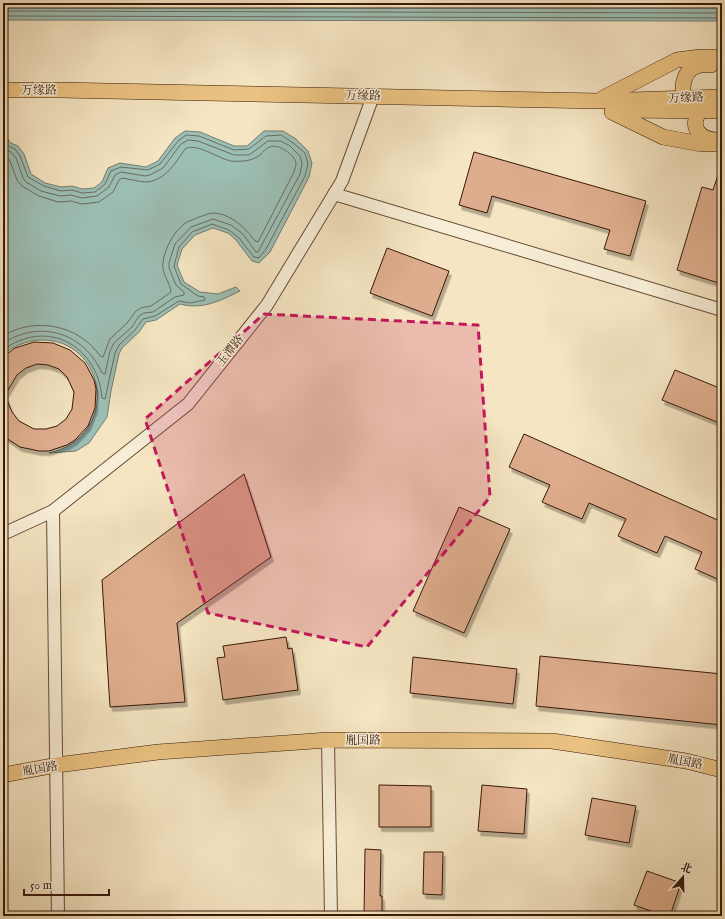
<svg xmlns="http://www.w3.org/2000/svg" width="725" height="919" viewBox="0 0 725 919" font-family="'IM FELL English','Noto Serif SC',serif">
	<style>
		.water { fill: #9cbfb5; stroke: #747c70 }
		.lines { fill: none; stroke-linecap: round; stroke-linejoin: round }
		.shore { stroke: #6a6c5f; stroke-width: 1 }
		.building { fill: #dead8d; stroke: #371809; fill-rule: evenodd; filter: url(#shadow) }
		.minor-casing { stroke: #664b37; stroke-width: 14 }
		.major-casing { stroke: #371809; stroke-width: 16 }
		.minor { stroke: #f8eed7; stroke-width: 12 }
		.major { stroke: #eac281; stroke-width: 15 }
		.marked { fill: #c2185b; fill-opacity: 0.2; stroke: #c2185b; stroke-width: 3; stroke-dasharray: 8 5; stroke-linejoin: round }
		.labels { text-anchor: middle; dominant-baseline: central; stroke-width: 3; stroke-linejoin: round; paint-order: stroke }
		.street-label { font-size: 12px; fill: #371809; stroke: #f8eed7 }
	</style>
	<defs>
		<filter id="shadow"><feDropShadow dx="2.5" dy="4.5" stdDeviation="0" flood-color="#0004"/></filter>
	</defs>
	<rect width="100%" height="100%" fill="#f5e5c2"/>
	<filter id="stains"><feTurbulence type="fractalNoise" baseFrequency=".005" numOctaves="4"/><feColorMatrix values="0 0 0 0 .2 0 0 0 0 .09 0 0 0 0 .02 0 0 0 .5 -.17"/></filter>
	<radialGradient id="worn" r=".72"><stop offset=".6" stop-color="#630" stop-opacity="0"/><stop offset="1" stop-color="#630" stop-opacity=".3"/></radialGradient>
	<!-- water -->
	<g class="water">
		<polygon points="3,3 722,3 722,21 3,20"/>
		<path d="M 185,131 L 200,132 L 234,146 L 247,146 L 264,131 L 283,131 L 296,139 L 308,151 L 312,163 L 309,177 L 270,252 L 259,263 L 252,261 L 236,240 L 228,233 L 213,228 L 195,235 L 182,249 L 177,265 L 184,282 L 200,292 L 218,294 L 236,287 L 240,291 C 220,301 202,310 180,304 L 156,320 L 146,322 L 139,332 L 122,348 L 119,354 L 111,391 L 107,417 L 89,443 L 76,451 L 49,453 C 122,437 107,337 39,340 C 26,341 13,346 3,355 L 3,135 L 5,136 L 11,143 L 18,146 L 24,154 L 31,174 L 45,183 L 61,187 L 72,186 L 82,189 L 94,188 L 102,182 L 108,168 L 120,163 L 146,167 L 158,161 L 175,138 Z"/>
	</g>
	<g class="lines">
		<!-- shore -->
		<g class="shore">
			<polyline points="3,5 722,6"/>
			<polyline points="3,11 722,13"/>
			<polyline points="3,16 722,18"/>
			<path d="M 3,139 L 8,146 L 15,149 L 20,156 L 28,177 L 44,186 L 61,191 L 72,190 L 82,193 L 95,192 L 105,184 L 111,171 L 121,167 L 148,170 L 160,164 L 178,141 L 186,135 L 199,136 L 234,150 L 249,149 L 266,136 L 281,135 L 293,143 L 305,153 L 308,164 L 305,176 L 266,249 L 259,258 L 254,257 L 239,238 L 229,230 L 212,224 L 192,232 L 179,247 L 174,266 L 181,284 L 198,296 L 204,297 L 205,300 L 190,303 L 179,301 L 155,316 L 143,319 L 135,330 L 119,345 L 115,353 L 105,399 L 102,398 C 98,346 47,317 3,350"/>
			<path d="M 3,147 L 12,153 L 16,158 L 23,178 L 26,182 L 41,191 L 60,196 L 71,195 L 82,198 L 97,196 L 109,187 L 115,175 L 121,172 L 145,176 L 150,175 L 163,168 L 181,144 L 188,140 L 198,141 L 234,155 L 249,155 L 268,141 L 281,141 L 290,146 L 300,156 L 302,164 L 300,174 L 258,252 L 256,252 L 243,234 L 231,225 L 213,219 L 191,227 L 175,244 L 169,263 L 169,268 L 176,285 L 184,292 L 184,295 L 175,297 L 153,312 L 144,313 L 139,316 L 132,327 L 114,343 L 110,351 L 105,374 L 102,373 C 84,333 41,319 3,343"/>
			<path d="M 3,155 L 8,158 L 10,161 L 17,180 L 22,186 L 39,196 L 58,202 L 71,201 L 82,204 L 99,202 L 113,192 L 119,180 L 122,178 C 130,179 139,182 147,182 C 166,180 176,162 185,149 C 196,142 219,159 231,161 C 242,162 252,161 260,155 C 263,152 266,148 270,147 C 278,143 295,155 296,163 C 296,166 295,169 294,172 L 258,242 L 255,241 C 245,228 232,214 213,213 C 208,213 203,216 199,217 C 195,219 191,220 187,222 C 175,229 164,249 163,263 C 161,273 170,282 171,292 L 151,306 L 141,308 L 136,311 L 127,323 L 110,339 L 103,357 L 100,356 C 79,325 35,316 3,336"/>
		</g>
	</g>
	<!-- building -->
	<g class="building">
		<polygon points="474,152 646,201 630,256 604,249 610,230 492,196 487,213 459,205"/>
		<polygon points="720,169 722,169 722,284 677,270 702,187 713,190"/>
		<polygon points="387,248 449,271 432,316 370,293"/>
		<path d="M 34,342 L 53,343 L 70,350 L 85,363 L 94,380 L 96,389 L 95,408 L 88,426 L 75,440 L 67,445 L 49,451 L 39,451 L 20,447 L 3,436 L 3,357 L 15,348 ZM 37,364 L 48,365 L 59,369 L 67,377 L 74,392 L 72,409 L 66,419 L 57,426 L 46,429 L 34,429 L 19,421 L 12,412 L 5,395 L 17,375 L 26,368 Z"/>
		<polygon points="675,370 722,389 722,424 662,400"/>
		<polygon points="524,434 722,522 722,581 695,569 702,552 665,536 657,553 618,536 626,519 589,503 582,519 542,502 550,485 509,467"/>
		<polygon points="244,474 271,557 177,623 185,702 110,707 102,580"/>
		<polygon points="459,507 510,529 464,633 413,611"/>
		<polygon points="286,637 288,649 292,648 298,690 223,700 217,658 225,657 223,646"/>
		<polygon points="540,656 722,674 722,725 536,706"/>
		<polygon points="413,657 517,669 513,704 410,693"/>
		<polygon points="379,785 431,786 431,827 379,827"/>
		<polygon points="482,785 527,789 524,834 478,831"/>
		<polygon points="592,798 636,806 629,843 585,835"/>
		<polygon points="365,849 381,850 380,896 382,896 382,916 364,916"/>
		<polygon points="424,852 443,852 442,895 423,894"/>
		<polygon points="647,871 681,883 670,916 665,916 634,905"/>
	</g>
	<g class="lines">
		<!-- minor casing -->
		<g class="minor-casing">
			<g id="minor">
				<polyline points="334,194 722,310"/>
				<polyline points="53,511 58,916"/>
				<polyline points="3,534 53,511 188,404 267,305 342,181 373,96"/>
				<polyline points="328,740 331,916"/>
			</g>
		</g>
		<!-- major casing -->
		<g class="major-casing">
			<g id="major">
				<polyline points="3,90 59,90 599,101 722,97"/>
				<polyline points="603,98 677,60 701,57 722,57"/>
				<path d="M 685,98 C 680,85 685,67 701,65 C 704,64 708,65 711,65"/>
				<polyline points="616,110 722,111"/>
				<path d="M 700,111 C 689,126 699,140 717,140"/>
				<polyline points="612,112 663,137 701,144 722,144"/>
				<polyline points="3,775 57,765 158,752 328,740 552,741 686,761 722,770"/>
			</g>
		</g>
		<!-- minor -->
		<use href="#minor" class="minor"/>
		<!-- major -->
		<use href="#major" class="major"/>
	</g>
	<!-- marked area -->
	<path class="marked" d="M 264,314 L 478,325 L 490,497 L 367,647 L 208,613 L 145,419 Z"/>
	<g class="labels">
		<!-- street labels -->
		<g class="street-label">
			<text x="39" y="90">万缘路</text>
			<text transform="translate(363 96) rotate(1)">万缘路</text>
			<text transform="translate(686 98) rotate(-2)">万缘路</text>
			<text transform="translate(230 351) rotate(-51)">玉潭路</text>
			<text x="363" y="740">胤国路</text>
			<text transform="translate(685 762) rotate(11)">胤国路</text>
			<text transform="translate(40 769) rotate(-10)">胤国路</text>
		</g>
	</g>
	<!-- margin -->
	<rect width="725" height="919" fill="none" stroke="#f5e5c2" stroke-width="16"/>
	<rect x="4" y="4" width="717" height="911" fill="none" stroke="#371809" stroke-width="2"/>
	<rect x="8" y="8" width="709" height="903" fill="none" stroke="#371809"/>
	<!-- north arrow -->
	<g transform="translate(683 877) rotate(20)" stroke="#f8eed7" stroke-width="3" paint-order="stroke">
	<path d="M0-3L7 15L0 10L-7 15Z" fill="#371809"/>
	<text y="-6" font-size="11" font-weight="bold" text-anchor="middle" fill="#371809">北</text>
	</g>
	<!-- scale -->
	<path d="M24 889v6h85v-6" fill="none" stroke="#371809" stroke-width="2"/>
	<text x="30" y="889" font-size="12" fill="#371809" stroke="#f8eed7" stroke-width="3" paint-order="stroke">50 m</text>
	<rect width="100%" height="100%" filter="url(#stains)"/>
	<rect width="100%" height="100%" fill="url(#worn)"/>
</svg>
